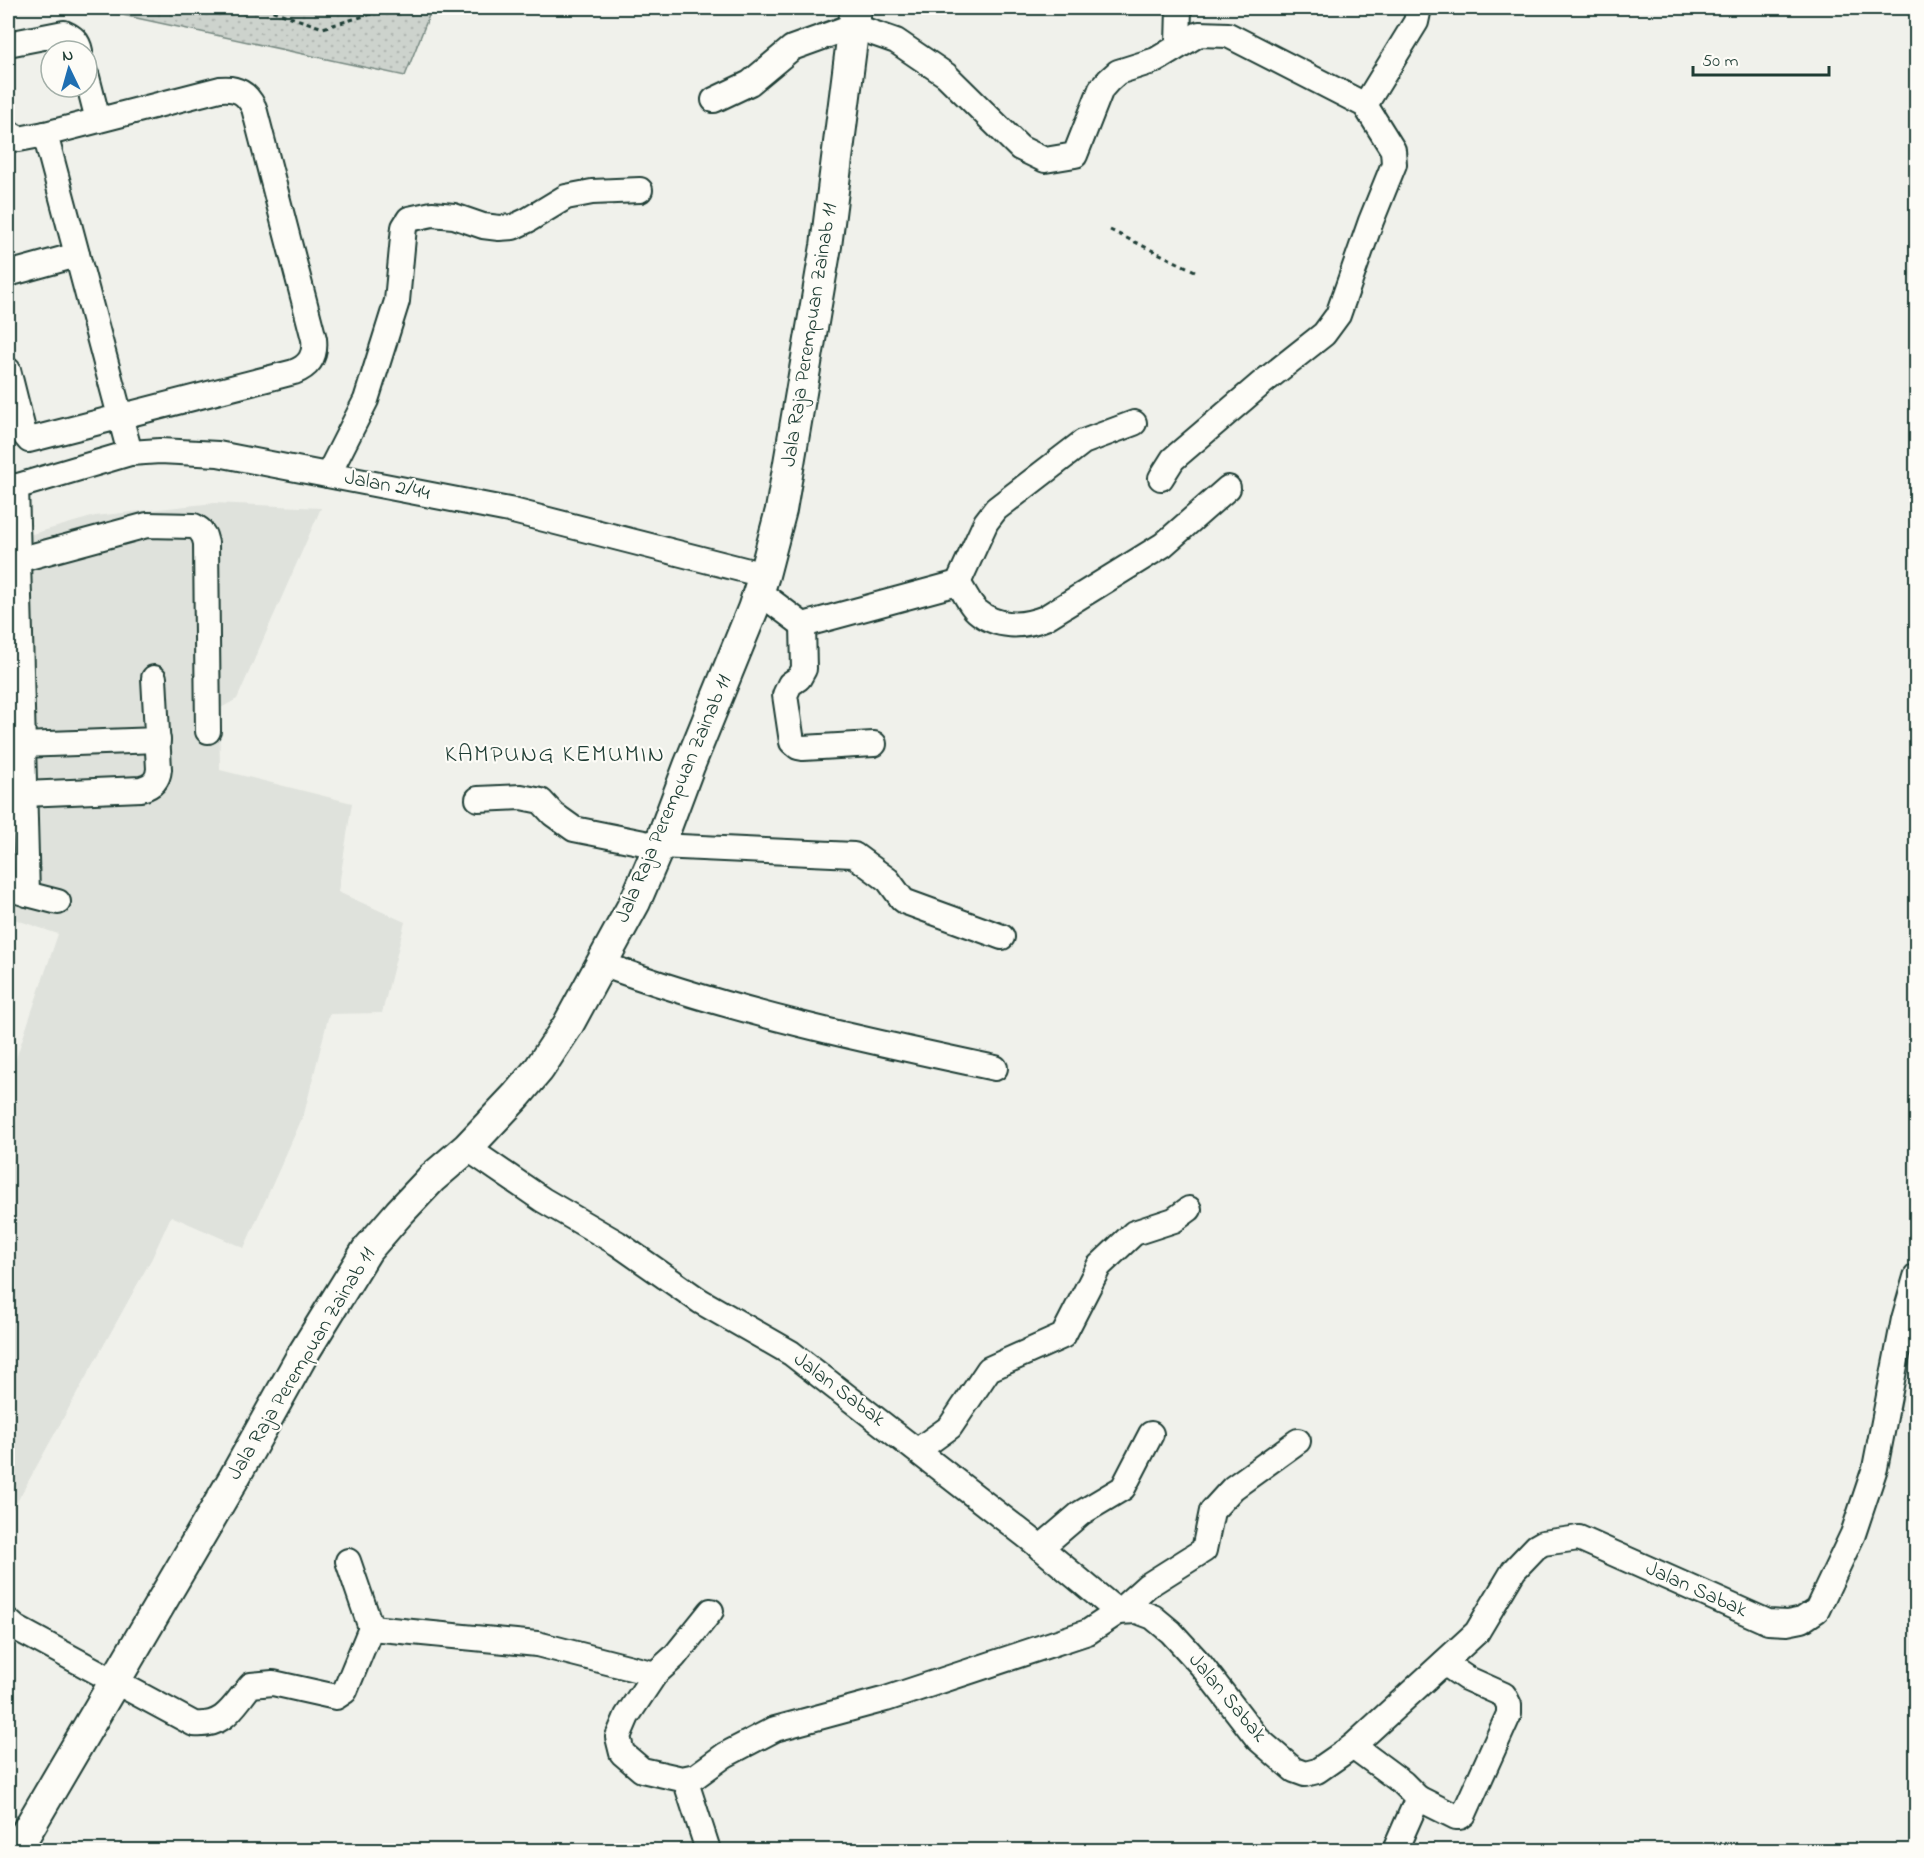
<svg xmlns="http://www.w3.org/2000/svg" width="1924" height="1858" viewBox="0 0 1924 1858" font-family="'Indie Flower',sans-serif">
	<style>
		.built { fill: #dfe2dc }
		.grass { fill: url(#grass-dots); stroke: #768880; stroke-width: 1.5 }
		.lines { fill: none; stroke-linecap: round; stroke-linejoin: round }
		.minor-casing { stroke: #1f3d34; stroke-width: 28 }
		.major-casing { stroke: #1f3d34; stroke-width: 34 }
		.path { stroke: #1f3d34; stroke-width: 3; stroke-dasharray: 4.5 4.5; stroke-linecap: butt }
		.minor { stroke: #fdfcf7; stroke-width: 24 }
		.major { stroke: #fdfcf7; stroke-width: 30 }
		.labels { text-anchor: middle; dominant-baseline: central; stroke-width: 4.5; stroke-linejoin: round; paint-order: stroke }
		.street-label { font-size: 21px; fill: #1f3d34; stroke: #fdfcf7 }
		.quarter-label { font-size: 24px; letter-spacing: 1.5px; fill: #1f3d34; stroke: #fdfcf7 }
	</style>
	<defs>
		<pattern id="grass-dots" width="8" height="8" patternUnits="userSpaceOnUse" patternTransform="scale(1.5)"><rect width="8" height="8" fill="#cdd3cd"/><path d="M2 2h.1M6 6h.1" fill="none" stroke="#b0b6b1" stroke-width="1.8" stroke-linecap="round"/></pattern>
	</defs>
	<rect width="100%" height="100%" fill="#f0f1eb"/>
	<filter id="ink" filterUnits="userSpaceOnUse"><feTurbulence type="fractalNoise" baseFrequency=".0167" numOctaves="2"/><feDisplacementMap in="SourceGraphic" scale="12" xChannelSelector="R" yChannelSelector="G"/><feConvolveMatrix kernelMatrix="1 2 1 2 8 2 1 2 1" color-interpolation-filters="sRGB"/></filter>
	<g filter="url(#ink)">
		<!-- built -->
		<polygon class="built" points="214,503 321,508 237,699 219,709 220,770 352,803 338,892 405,922 382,1013 329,1014 304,1114 244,1248 171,1216 152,1258 8,1518 8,1082 58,934 8,917 8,541 95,516"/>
		<!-- grass -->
		<polygon class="grass" points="90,8 432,8 405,76"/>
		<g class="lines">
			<!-- minor casing -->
			<g class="minor-casing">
				<g id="minor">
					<path d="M 8,44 L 64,33 C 73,37 78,41 80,51"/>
					<polyline points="1178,45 1179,8"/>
					<polyline points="87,77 98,120"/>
					<polyline points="714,100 750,83 792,48 853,26 896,41 946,75 1020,148 1045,160 1075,155 1101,89 1109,80 1118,72 1156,60 1199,34 1228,35 1365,105 1393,150 1394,164 1371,221 1338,315 1324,334 1262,383 1173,459 1161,478"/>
					<polyline points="1365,105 1416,22 1419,8"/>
					<polyline points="8,132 19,139 45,134"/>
					<polyline points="8,274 77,255"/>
					<path d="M 8,370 L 24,434 L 29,440 L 294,372 C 309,366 316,356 314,339 L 254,108 C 247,93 237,87 220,89 L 45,134 L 120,416 L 130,453"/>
					<polyline points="328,475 366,400 397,301 404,227 409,219 432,214 454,216 483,226 499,228 513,227 528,220 566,197 592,192 640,190"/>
					<polyline points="8,489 130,453 160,451 218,454 509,510 764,575"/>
					<polyline points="18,560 147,525 194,526 200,530 204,536 206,543 208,731"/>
					<path d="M 958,583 C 964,591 969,604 977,611 C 997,628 1023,627 1045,618 L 1163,545 L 1228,488"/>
					<polyline points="759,592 803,625 958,583 986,522 996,509 1083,442 1134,423"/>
					<polyline points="803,625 804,669 799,678 790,684 785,695 792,742 798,747 803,748 874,744"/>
					<polyline points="22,745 158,740"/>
					<path d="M 24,794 L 141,789 C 152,786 158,781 159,769 L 154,678"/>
					<polyline points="478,799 521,797 541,801 553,814 574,829 659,846 854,855 888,880 902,899 906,902 1002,937"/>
					<polyline points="8,888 27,894 16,486"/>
					<polyline points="27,894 58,902"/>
					<path d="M 602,964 C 729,1011 863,1040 995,1068"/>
					<polyline points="467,1148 543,1200 617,1243 700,1301 791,1353 1029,1538 1118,1612 1137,1611 1153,1617 1171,1632 1201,1665 1258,1739 1294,1770 1305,1774 1317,1771 1353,1746 1477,1632 1514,1570 1536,1547 1543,1543 1579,1538 1768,1622 1787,1623 1802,1620 1817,1610 1853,1534 1875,1468 1904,1319 1916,1277"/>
					<polyline points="918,1450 950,1427 989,1369 1063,1336 1099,1266 1134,1233 1174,1220 1189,1209"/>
					<polyline points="1040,1548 1081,1513 1123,1488 1151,1434"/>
					<polyline points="711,1611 674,1657 655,1674 627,1716 618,1737 622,1753 642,1770 682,1779 696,1776 725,1755 775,1729 886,1699 1088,1632 1118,1612 1147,1586 1204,1550 1212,1511 1233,1488 1298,1441"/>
					<path d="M 8,1621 L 16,1628 L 194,1724 C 225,1727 233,1706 251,1685 L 273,1683 L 336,1697 L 345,1691 L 371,1628 L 348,1561"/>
					<polyline points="371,1628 537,1644 655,1674"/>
					<polyline points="1353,1746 1403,1783 1418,1798 1395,1850"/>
					<polyline points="685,1779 708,1850"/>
					<polyline points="1418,1798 1456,1817 1460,1817 1464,1814 1509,1714 1509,1705 1504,1695 1466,1678 1444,1663"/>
				</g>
			</g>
			<!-- major casing -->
			<g class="major-casing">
				<polyline id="major" points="16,1850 234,1478 303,1354 367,1250 399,1213 432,1178 467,1148 517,1095 539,1069 568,1025 635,902 659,846 689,766 753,609 764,575 781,510 826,246 856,8"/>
			</g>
			<!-- path -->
			<g class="path">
				<polyline points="264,8 323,28 392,8"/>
				<polyline points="1110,230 1195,271"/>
			</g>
			<!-- minor -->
			<use href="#minor" class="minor"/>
			<!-- major -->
			<use href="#major" class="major"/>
		</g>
	</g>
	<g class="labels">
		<!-- street labels -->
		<g class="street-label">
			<text transform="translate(810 335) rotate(-81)">Jala Raja Perempuan Zainab 11</text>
			<text transform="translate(387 486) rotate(11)">Jalan 2/44</text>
			<text transform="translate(674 799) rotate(-67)">Jala Raja Perempuan Zainab 11</text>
			<text transform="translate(302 1364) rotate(-59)">Jala Raja Perempuan Zainab 11</text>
			<text transform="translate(839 1390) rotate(37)">Jalan Sabak</text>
			<text transform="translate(1696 1590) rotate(24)">Jalan Sabak</text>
			<text transform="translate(1227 1698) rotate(50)">Jalan Sabak</text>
		</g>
		<!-- quarter labels -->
		<g class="quarter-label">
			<text x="555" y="755">KAMPUNG KEMUMIN</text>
		</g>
	</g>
	<!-- margin -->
	<rect width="1924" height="1858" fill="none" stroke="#fdfcf7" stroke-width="30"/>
	<rect x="15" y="15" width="1894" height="1828" fill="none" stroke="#1f3d34" stroke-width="2" filter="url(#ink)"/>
	<!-- north arrow -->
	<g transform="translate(69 69) rotate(355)"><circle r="28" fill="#fdfcf7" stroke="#a4b0a9" stroke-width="1.5"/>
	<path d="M0-4.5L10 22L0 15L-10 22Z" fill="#1f6fb2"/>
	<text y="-9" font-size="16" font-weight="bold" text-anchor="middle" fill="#1f3d34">N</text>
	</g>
	<!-- scale -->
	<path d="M1693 66v9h136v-9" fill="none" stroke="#1f3d34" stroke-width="3"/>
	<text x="1702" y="66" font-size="18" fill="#1f3d34" stroke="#fdfcf7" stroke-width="4.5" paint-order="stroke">50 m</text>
</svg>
